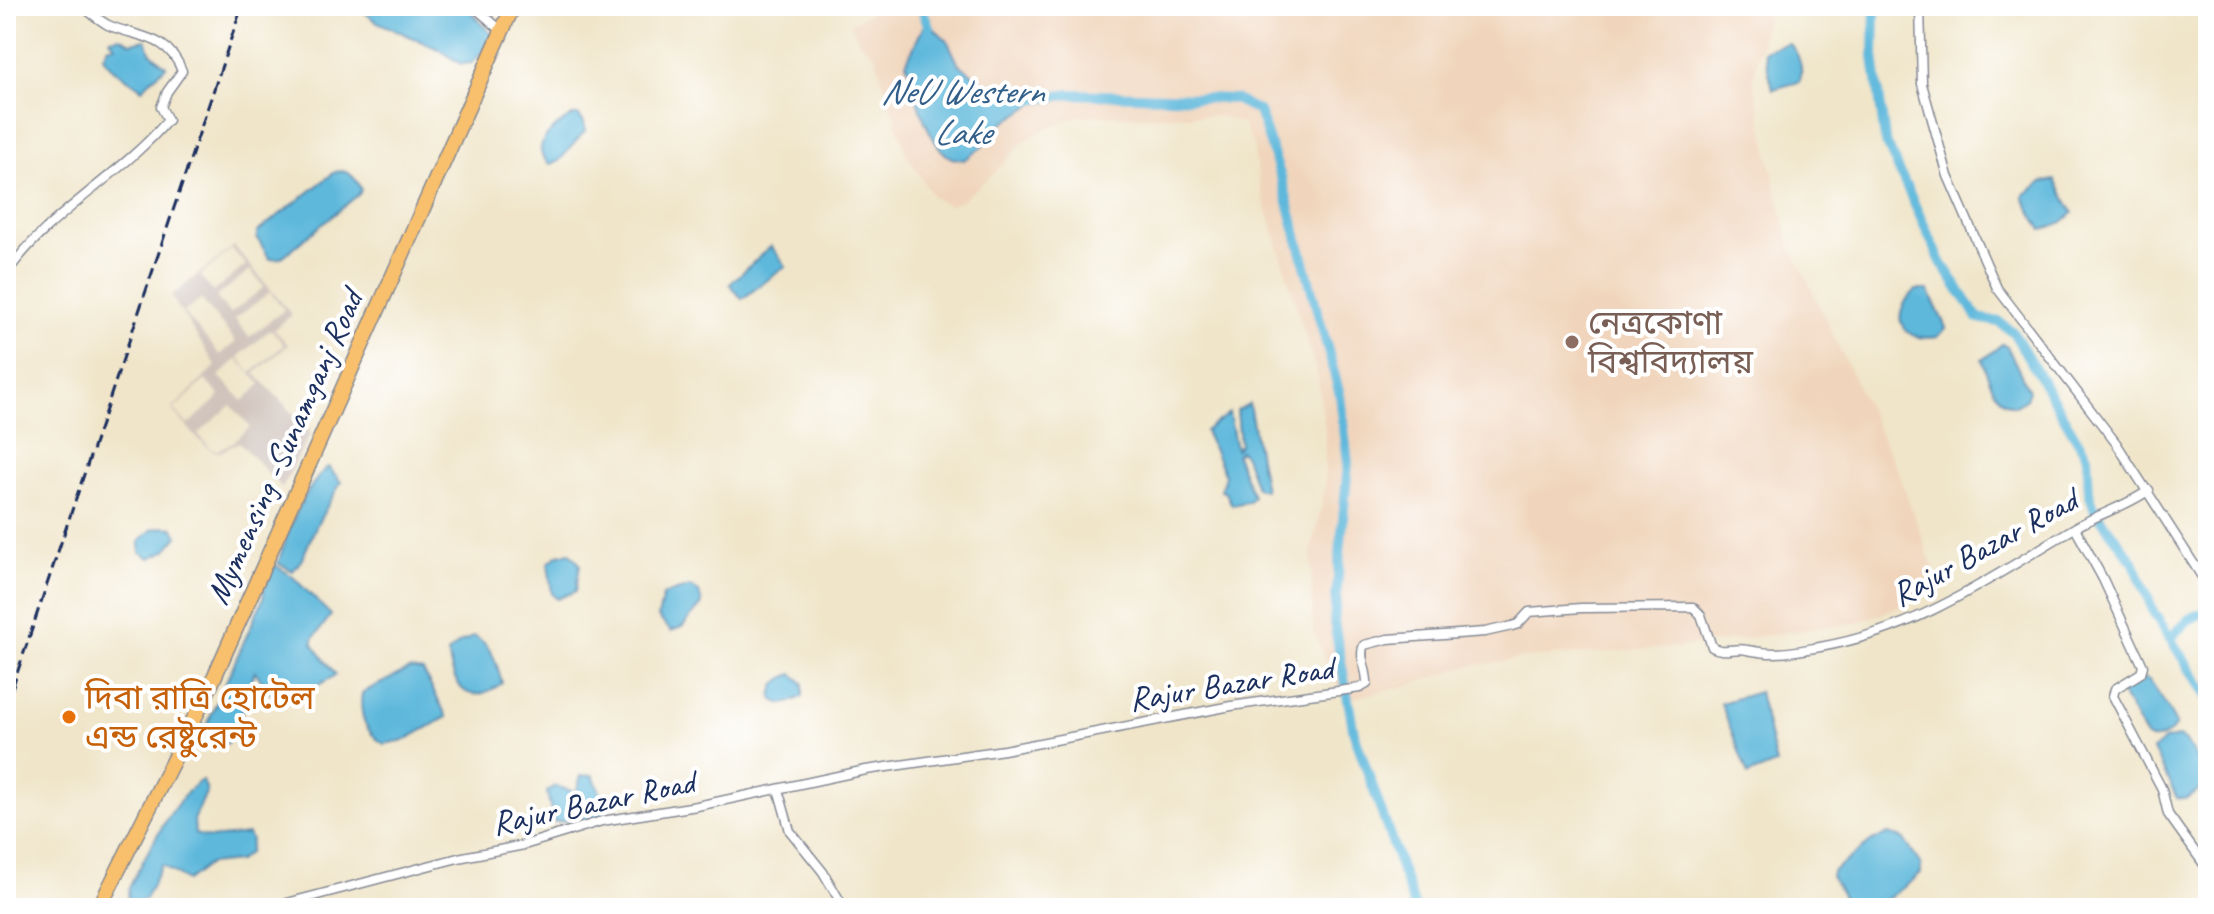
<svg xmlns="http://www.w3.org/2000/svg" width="2214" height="914" viewBox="0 0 2214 914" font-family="Caveat,'Noto Sans Bengali',sans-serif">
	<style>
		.built { fill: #f0d5bc }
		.industrial { fill: #cec1b9; fill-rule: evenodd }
		.water { fill: #5db8db; stroke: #3c749c; stroke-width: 2 }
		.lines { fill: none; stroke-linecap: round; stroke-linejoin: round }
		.canal { stroke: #5db8db; stroke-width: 10 }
		.street-casing { stroke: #868a94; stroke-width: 11 }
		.primary-casing { stroke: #868a94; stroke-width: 17 }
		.street { stroke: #fff; stroke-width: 8 }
		.primary { stroke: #f8bf6c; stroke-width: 14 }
		.rail { stroke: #1b2f5e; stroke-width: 3; stroke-dasharray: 12 6; stroke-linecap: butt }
		.education-dot { fill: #8d6e63; stroke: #fff; stroke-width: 3 }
		.food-dot { fill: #e8710a; stroke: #fff; stroke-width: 3 }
		.labels { text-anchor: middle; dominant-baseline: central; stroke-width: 8; stroke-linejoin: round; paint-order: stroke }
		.education-label { font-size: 34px; fill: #785e54; stroke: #fff; text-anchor: start }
		.street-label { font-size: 34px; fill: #1b2f5e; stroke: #fff }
		.food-label { font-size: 34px; fill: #c56008; stroke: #fff; text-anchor: start }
		.water-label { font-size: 36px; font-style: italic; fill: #325f8a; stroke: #fff }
	</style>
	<rect width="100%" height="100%" fill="#fff"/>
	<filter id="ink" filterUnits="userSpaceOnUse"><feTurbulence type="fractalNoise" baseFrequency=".0125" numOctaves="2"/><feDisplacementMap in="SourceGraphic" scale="16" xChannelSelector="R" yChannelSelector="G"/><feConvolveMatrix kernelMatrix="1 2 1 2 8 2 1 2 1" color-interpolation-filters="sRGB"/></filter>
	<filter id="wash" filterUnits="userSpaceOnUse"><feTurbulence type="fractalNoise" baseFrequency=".006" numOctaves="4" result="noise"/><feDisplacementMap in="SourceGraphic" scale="32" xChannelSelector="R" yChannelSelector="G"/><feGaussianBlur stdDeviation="1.8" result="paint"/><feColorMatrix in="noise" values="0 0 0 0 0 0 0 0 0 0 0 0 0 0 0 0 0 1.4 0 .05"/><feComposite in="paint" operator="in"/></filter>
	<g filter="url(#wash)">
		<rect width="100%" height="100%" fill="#f0e5c9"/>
		<!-- built -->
		<polygon class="built" points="884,6 1769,6 1753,79 1774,180 1790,244 1898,471 1941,590 1857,623 1679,647 1524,658 1464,667 1410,685 1344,700 1313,631 1311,553 1325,490 1325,430 1318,377 1260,187 1253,145 1243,124 1222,116 1078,116 1041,131 1021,144 994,173 961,201 951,205 943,203 933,197 906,154 875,55 860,43 850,24"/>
		<!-- industrial -->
		<path class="industrial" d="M 234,246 L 292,315 L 274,329 L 288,345 L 255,373 L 311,433 L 282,488 L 239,442 L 220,452 L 212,451 L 196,437 L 172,409 L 216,366 L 171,296 ZM 232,249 L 246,265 L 213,292 L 200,276 ZM 250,270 L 264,287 L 230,314 L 216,297 ZM 270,292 L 284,310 L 249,337 L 235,319 ZM 201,299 L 236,342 L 220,355 L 184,312 ZM 271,329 L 284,345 L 251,373 L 238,357 ZM 237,359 L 261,384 L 243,401 L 219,376 ZM 205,380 L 220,396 L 188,425 L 174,409 ZM 231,405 L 250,427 L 235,441 L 218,450 L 212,450 L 198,434 Z"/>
		<!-- water -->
		<g class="water">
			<polygon points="357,6 466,6 492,35 486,48 472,63 461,64 436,48 375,21"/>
			<path d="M 926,21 L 947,40 L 958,63 L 985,84 L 1043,98 L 996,128 L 982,147 L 964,160 C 960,159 956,159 952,158 C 928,148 913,86 906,63 Z"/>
			<path d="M 120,37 L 131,43 L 146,40 L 150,52 L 166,66 L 142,89 C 130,79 108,69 103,56 L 108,46 L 115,46 L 110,39 Z"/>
			<path d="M 1788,43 C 1798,50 1805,71 1799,82 L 1773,89 L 1764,51 Z"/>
			<path d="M 574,115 L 578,115 L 584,122 L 585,131 L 559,161 L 550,164 C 525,146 557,125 574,115 Z"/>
			<path d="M 341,171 C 351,172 357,180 361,190 L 359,194 L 281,258 L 270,259 L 257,238 L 257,232 L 335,172 Z"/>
			<polygon points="2055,180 2073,213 2063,222 2042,230 2024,199 2024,195 2042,182"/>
			<polygon points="771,246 786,266 742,299 730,284"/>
			<path d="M 1916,290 L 1928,290 L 1944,323 L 1946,328 L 1938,337 C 1901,343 1887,315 1916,290 Z"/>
			<path d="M 2002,344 L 2007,346 L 2029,391 L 2026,399 L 2015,406 C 1994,402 1989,378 1982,360 Z"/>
			<polygon points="1249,404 1265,490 1256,488 1245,456 1240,451 1236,455 1253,496 1249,501 1232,505 1226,493 1221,491 1225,475 1205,431 1229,413 1236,449 1240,444 1237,410"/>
			<path d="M 328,467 L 341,482 L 316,526 L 302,559 L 293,571 L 278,563 C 288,531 302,490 328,467 Z"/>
			<polygon points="162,527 173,528 178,536 165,551 150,558 140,552 140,540 153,529"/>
			<polygon points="570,553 580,564 576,591 557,599 552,594 548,563 558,555"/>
			<path d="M 275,565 L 292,576 L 331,615 L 313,639 L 313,644 L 336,675 L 288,702 C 270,699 265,685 255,671 L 235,734 L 226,744 L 203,733 L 263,599 L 264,589 Z"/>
			<polygon points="690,587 699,592 702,604 682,627 671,631 658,617 663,595"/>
			<path d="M 475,636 C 493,647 497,664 502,683 C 467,709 454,687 448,653 L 459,643 Z"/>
			<path d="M 409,669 L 423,671 L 447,717 L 405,740 L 384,744 C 364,732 359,714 362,693 Z"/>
			<path d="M 793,674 L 803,683 L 803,696 C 792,702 783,708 772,699 C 773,683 779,679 793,674 Z"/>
			<path d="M 2145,678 L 2149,680 L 2168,708 L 2176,725 C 2170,735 2158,741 2147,739 L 2122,694 L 2123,691 Z"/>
			<polygon points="1759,692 1776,764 1748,775 1721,703"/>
			<polygon points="2178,737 2185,740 2208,777 2208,783 2185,799 2177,798 2153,750 2164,740"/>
			<polygon points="593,775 606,807 603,818 553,822 547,792 555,786 576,792 581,776"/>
			<path d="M 202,780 L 207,790 L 194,820 L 195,834 L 210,838 L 248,834 L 251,840 L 249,853 L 238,861 L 209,864 L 187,881 L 162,865 L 145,899 L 134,903 L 128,897 L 129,888 C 145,858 174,796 202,780 Z"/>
			<path d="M 1888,834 L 1903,838 L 1921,865 L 1921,873 C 1902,890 1879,908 1853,908 L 1844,899 L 1831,876 L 1832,872 L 1872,841 Z"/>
		</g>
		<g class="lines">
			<!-- canal -->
			<g class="canal">
				<polyline points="921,6 930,30"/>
				<polyline points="1875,6 1874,56 1885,140 1941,262 1978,318 1999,322 2013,332 2087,456 2089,492 2095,511 2133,561 2154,613 2208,698"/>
				<polyline points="1031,100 1071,94 1234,99 1259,111 1282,180 1340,395 1348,463 1334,622 1354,733 1415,908"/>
				<polyline points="2170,638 2188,620 2208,610"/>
			</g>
		</g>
	</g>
	<g filter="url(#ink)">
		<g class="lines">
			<!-- street casing -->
			<g class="street-casing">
				<g id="street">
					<polyline points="473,6 502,31"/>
					<polyline points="1920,6 1922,84 1948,176 1997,288 2116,443 2208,586"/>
					<path d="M 6,274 C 49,212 120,177 168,120 L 161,107 L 167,92 L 182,71 C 168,34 138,38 108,25 C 99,20 90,12 81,6"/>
					<polyline points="2075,528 2103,579 2143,666 2141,673 2115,689 2113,696 2162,789 2168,814 2208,870"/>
					<polyline points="778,789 790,831 823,872 844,908"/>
					<path d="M 268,908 L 458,858 L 524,845 L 602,821 L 697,806 L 866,770 L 1004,750 L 1231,706 L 1360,688 L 1367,684 C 1368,671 1358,656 1364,645 L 1388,639 L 1485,632 L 1512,626 L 1518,624 L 1529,612 L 1581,608 L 1693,607 L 1701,615 L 1712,647 C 1724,654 1735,647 1747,650 C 1776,656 1791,652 1820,647 C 1922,629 1991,577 2078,526 C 2101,513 2127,506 2149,490"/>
				</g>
			</g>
			<!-- primary casing -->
			<g class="primary-casing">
				<polyline id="primary" points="99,908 208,691 513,6"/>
			</g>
			<!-- street -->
			<use href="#street" class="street"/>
			<!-- primary -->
			<use href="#primary" class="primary"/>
			<!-- rail -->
			<polyline class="rail" points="6,706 242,6"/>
		</g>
	</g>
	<!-- markers -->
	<circle class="education-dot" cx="1572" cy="342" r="8"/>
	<circle class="food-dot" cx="69" cy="717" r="8"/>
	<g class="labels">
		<!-- education labels -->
		<g class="education-label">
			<text x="1588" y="322">নেত্রকোণা<tspan x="1588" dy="39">বিশ্ববিদ্যালয়</tspan></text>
		</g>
		<!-- street labels -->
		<g class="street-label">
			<text transform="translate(284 447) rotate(-66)">Mymensing -Sunamganj Road</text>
			<text transform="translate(1984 547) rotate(-29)">Rajur Bazar Road</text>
			<text transform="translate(1231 683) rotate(-9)">Rajur Bazar Road</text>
			<text transform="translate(593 802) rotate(-12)">Rajur Bazar Road</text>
		</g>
		<!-- food labels -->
		<g class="food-label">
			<text x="85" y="697">দিবা রাত্রি হোটেল<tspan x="85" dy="39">এন্ড রেষ্টুরেন্ট</tspan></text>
		</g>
		<!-- water labels -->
		<g class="water-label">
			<text x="962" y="91">NeU Western<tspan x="962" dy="41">Lake</tspan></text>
		</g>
	</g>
	<!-- margin -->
	<rect width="2214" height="914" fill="none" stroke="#fff" stroke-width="32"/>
</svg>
